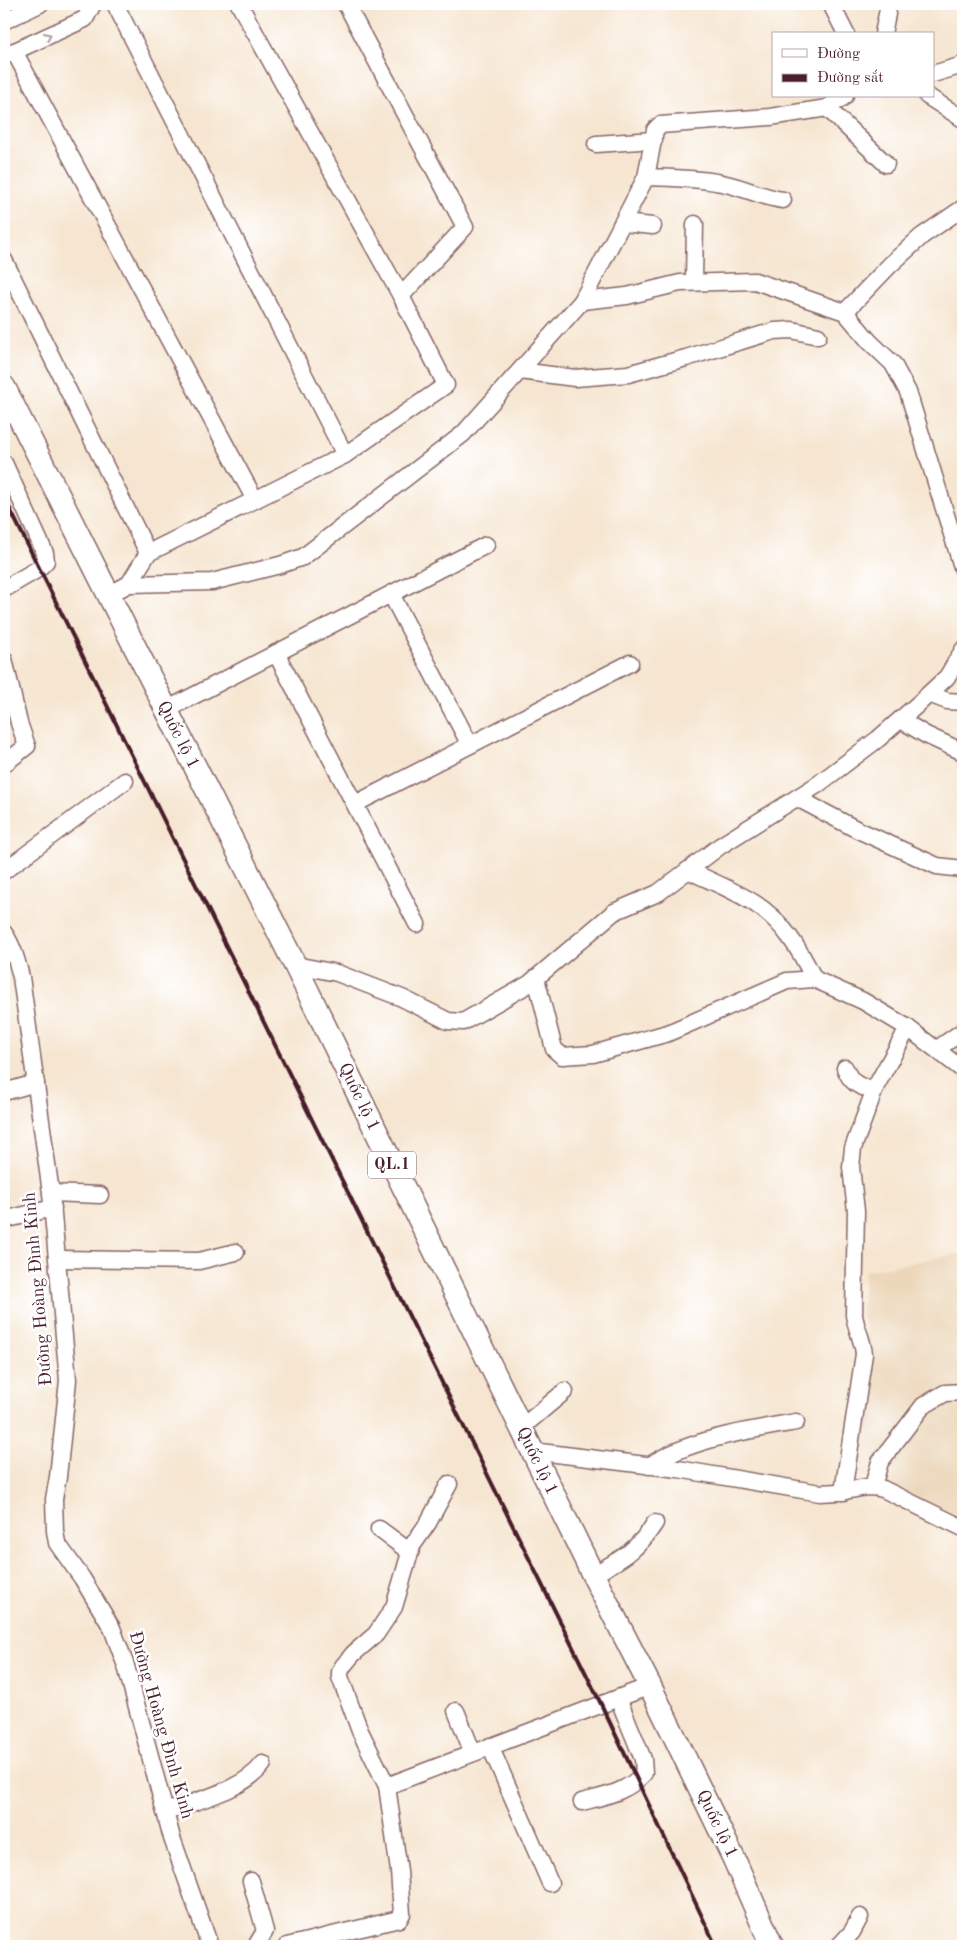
<svg xmlns="http://www.w3.org/2000/svg" width="967" height="1950" viewBox="0 0 967 1950" font-family="'Old Standard TT',serif">
	<style>
		.built { fill: #ecd7ba }
		.lines { fill: none; stroke-linecap: round; stroke-linejoin: round }
		.minor-casing { stroke: #866565; stroke-width: 19 }
		.highway-casing { stroke: #866565; stroke-width: 25 }
		.minor { stroke: #fff; stroke-width: 16 }
		.highway { stroke: #fff; stroke-width: 22 }
		.rail { stroke: #4a1f2b; stroke-width: 4 }
		.oneway { stroke: #ae9aa0 }
		.labels { text-anchor: middle; dominant-baseline: central; stroke-width: 5; stroke-linejoin: round; paint-order: stroke }
		.shield { fill: #fff; stroke: #80626b; stroke-width: 1 }
		.shield-label { font-size: 16px; font-weight: bold; fill: #4a1f2b }
		.street-label { font-size: 18px; fill: #4a1f2b; stroke: #fff }
	</style>
	<rect width="100%" height="100%" fill="#fff"/>
	<filter id="ink" filterUnits="userSpaceOnUse"><feTurbulence type="fractalNoise" baseFrequency=".02" numOctaves="2"/><feDisplacementMap in="SourceGraphic" scale="10" xChannelSelector="R" yChannelSelector="G"/><feConvolveMatrix kernelMatrix="1 2 1 2 8 2 1 2 1" color-interpolation-filters="sRGB"/></filter>
	<filter id="wash" filterUnits="userSpaceOnUse"><feTurbulence type="fractalNoise" baseFrequency=".0096" numOctaves="4" result="noise"/><feDisplacementMap in="SourceGraphic" scale="20" xChannelSelector="R" yChannelSelector="G"/><feGaussianBlur stdDeviation="1.12" result="paint"/><feColorMatrix in="noise" values="0 0 0 0 0 0 0 0 0 0 0 0 0 0 0 0 0 1.4 0 .05"/><feComposite in="paint" operator="in"/></filter>
	<g filter="url(#wash)">
		<rect width="100%" height="100%" fill="#f6e6d1"/>
		<!-- built -->
		<polygon class="built" points="963,1253 963,1517 851,1472 867,1329 861,1315 865,1271"/>
	</g>
	<g filter="url(#ink)">
		<g class="lines">
			<!-- minor casing -->
			<g class="minor-casing">
				<g id="minor">
					<polyline points="115,4 345,455"/>
					<polyline points="239,4 401,296"/>
					<polyline points="831,4 846,34"/>
					<polyline points="4,21 40,4"/>
					<polyline points="883,34 889,4"/>
					<polyline points="14,51 255,500"/>
					<polyline points="4,56 85,19 93,4"/>
					<polyline points="933,74 963,65"/>
					<polyline points="927,96 963,119"/>
					<polyline points="827,108 886,164"/>
					<polyline points="596,144 654,140"/>
					<path d="M 646,177 C 670,178 693,178 716,182 C 739,185 760,197 783,200"/>
					<polyline points="622,223 653,226"/>
					<polyline points="4,260 148,553 129,584"/>
					<polyline points="694,281 695,224"/>
					<polyline points="582,301 627,296 680,283 755,281 845,312 869,341 893,364 908,392 963,570"/>
					<polyline points="845,312 890,265 922,236 963,208"/>
					<polyline points="520,371 575,378 628,374 686,358 774,331 792,330 818,336"/>
					<polyline points="4,463 45,553 46,561 38,569 4,589"/>
					<polyline points="148,553 345,455 446,385 401,296 465,227 346,4"/>
					<polyline points="391,594 470,745"/>
					<polyline points="108,595 129,584 212,582 280,565 303,557 463,434 582,301 646,177 655,130 660,125 770,117 827,108 845,96"/>
					<polyline points="276,653 417,924"/>
					<polyline points="4,659 19,723 27,746 4,764"/>
					<polyline points="929,694 947,701 963,702"/>
					<polyline points="166,710 486,545"/>
					<polyline points="901,720 926,735 963,752"/>
					<polyline points="797,798 856,829 937,866 963,869"/>
					<polyline points="355,804 630,663"/>
					<path d="M 688,870 C 710,881 734,890 754,903 C 783,921 800,950 814,979"/>
					<polyline points="4,871 125,781"/>
					<path d="M 4,933 C 13,946 17,961 21,977 L 51,1193 L 68,1380 L 58,1477 L 54,1499 L 55,1531 L 57,1543 L 82,1578 L 112,1628 L 126,1666 L 172,1838 L 210,1946"/>
					<polyline points="295,965 337,973 402,998 448,1021 463,1022 529,984 614,912 658,893 720,846 817,785 878,739 917,705 947,677 963,650"/>
					<polyline points="536,978 554,1049 562,1056 593,1054 668,1033 787,981 814,979 863,1001 908,1028 963,1070"/>
					<polyline points="937,1049 963,1031"/>
					<path d="M 845,1068 C 851,1084 859,1086 874,1091"/>
					<polyline points="4,1092 36,1083"/>
					<polyline points="51,1193 100,1195"/>
					<polyline points="4,1220 53,1208"/>
					<polyline points="58,1259 199,1261 236,1252"/>
					<polyline points="521,1428 565,1391"/>
					<path d="M 532,1451 L 678,1469 L 820,1493 C 828,1492 836,1493 844,1491 C 858,1489 868,1485 883,1489 L 963,1528"/>
					<path d="M 649,1466 C 689,1439 750,1430 796,1422"/>
					<polyline points="873,1486 880,1462 923,1406 945,1393 963,1392"/>
					<path d="M 843,1492 L 864,1354 C 863,1340 856,1329 854,1315 L 856,1211 L 851,1167 L 853,1148 L 876,1086 L 908,1028"/>
					<polyline points="379,1529 410,1552"/>
					<path d="M 593,1575 C 621,1559 637,1551 655,1523"/>
					<polyline points="456,1711 473,1753"/>
					<polyline points="490,1746 550,1883"/>
					<polyline points="387,1786 650,1686"/>
					<path d="M 582,1802 C 605,1796 628,1792 644,1773 L 643,1759 L 618,1698"/>
					<path d="M 165,1812 C 195,1801 244,1790 263,1764"/>
					<polyline points="251,1881 265,1931 256,1946"/>
					<polyline points="287,1946 399,1919 402,1914 399,1871 387,1786 360,1731 340,1677 340,1672 343,1666 353,1654 376,1634 394,1607 412,1546 428,1523 449,1484"/>
					<polyline points="839,1946 852,1932 860,1917"/>
				</g>
			</g>
			<!-- highway casing -->
			<g class="highway-casing">
				<polyline id="highway" points="4,387 295,965 593,1575 650,1686 734,1859 772,1946"/>
			</g>
			<!-- minor -->
			<use href="#minor" class="minor"/>
			<!-- highway -->
			<use href="#highway" class="highway"/>
			<!-- rail -->
			<polyline class="rail" points="4,497 601,1704 716,1946"/>
		</g>
		<!-- one-way arrows -->
		<defs><path id="oneway-chevron" d="M-2-3.5L2.5 0L-2 3.5" fill="none" stroke-width="1.6" stroke-linecap="round" stroke-linejoin="round" transform="scale(1.25)"/></defs>
		<use class="oneway" href="#oneway-chevron" transform="translate(48 36) rotate(-24)"/>
	</g>
	<g class="labels">
		<!-- shield labels -->
		<rect class="shield" x="368" y="1151.5" width="48" height="27" rx="4"/>
		<g class="shield-label">
			<text x="392" y="1165">QL.1</text>
		</g>
		<!-- street labels -->
		<g class="street-label">
			<text transform="translate(178 735) rotate(63)">Quốc lộ 1</text>
			<text transform="translate(359 1097) rotate(64)">Quốc lộ 1</text>
			<text transform="translate(38 1289) rotate(-95)">Đường Hoàng Đình Kinh</text>
			<text transform="translate(537 1461) rotate(64)">Quốc lộ 1</text>
			<text transform="translate(161 1725) rotate(74)">Đường Hoàng Đình Kinh</text>
			<text transform="translate(717 1824) rotate(64)">Quốc lộ 1</text>
		</g>
	</g>
	<!-- margin -->
	<rect width="967" height="1950" fill="none" stroke="#fff" stroke-width="20"/>
	<!-- legend -->
	<rect x="772" y="32" width="162" height="65" fill="#ffffff" stroke="#b7a5aa"/>
	<rect x="782" y="49" width="25" height="8" fill="#ffffff" stroke="#b7a5aa"/>
	<text x="817" y="58" font-size="15" fill="#4a1f2b">Đường</text>
	<rect x="782" y="74" width="25" height="8" fill="#4a1f2b" stroke="#b7a5aa"/>
	<text x="817" y="82" font-size="15" fill="#4a1f2b">Đường sắt</text>
</svg>
